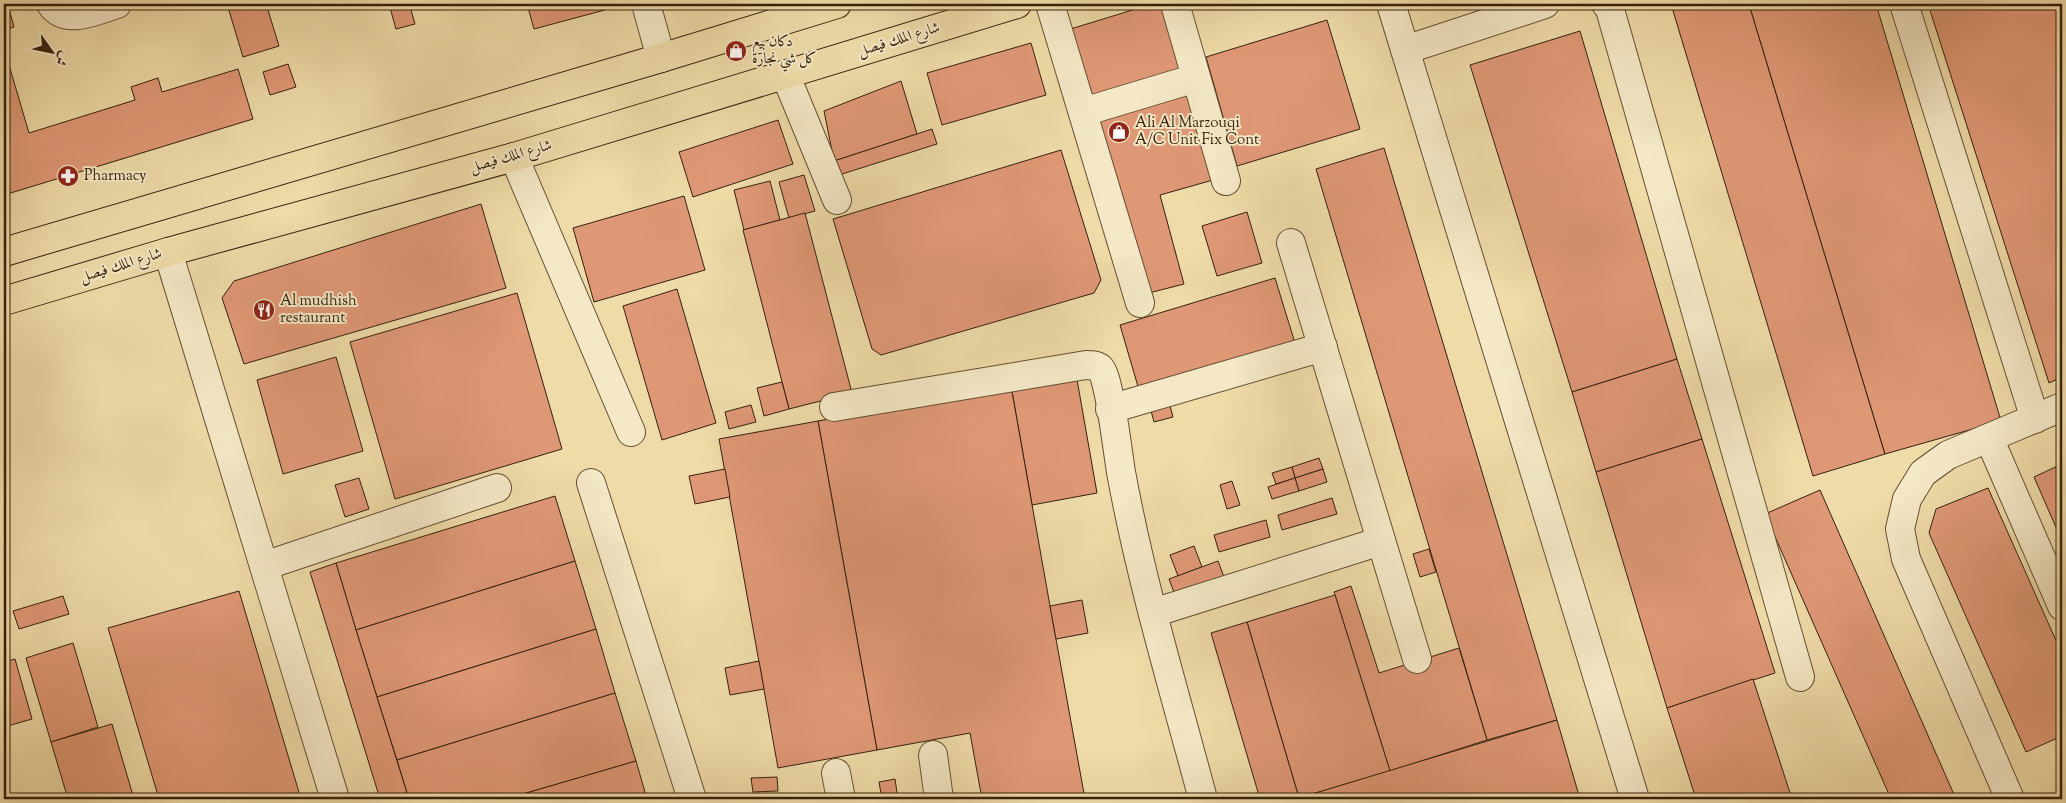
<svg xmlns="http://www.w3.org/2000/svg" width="2066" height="803" viewBox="0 0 2066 803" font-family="'Sorts Mill Goudy',Amiri,serif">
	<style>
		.building { fill: #df9876; stroke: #36200c }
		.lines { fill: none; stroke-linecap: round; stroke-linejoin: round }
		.minor-casing { stroke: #644f33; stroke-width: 30 }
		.major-casing { stroke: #36200c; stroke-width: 30 }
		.minor { stroke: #f4e8c6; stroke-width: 28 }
		.major { stroke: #eedba8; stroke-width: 28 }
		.labels { text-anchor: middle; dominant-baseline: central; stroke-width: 4; stroke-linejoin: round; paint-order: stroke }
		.street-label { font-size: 15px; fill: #36200c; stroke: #f4e8c6 }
		.poi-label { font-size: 15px; fill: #36200c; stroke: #f4e8c6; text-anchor: start }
	</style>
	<rect width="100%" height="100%" fill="#eedba8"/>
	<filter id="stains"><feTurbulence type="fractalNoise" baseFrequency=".004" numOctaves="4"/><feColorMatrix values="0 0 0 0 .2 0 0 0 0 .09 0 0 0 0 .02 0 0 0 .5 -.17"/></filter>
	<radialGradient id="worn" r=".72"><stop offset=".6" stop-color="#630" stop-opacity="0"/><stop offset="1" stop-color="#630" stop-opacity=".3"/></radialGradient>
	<!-- building -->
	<g class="building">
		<polygon points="227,4 278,4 267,7 279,46 243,57"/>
		<polygon points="389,4 431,4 411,10 415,24 396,29"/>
		<polygon points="527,4 627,4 534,29"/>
		<polygon points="1152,4 1164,4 1185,76 1087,106 1064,31"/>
		<polygon points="1443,4 1464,4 1445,9"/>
		<polygon points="1671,4 1749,4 1885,454 1813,476"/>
		<polygon points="1749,4 1876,4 2001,421 1885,454"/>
		<polygon points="1928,4 2062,4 2062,377 2049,383"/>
		<polygon points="8,5 14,27 4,30 4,6"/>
		<polygon points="1327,20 1360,129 1237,166 1206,57"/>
		<polygon points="1580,31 1677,359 1572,392 1470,65"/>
		<polygon points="1031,43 1046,95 942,125 927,73"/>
		<polygon points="4,48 29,133 135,100 131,87 158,78 162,92 238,69 253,119 4,195"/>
		<polygon points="288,64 296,87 270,95 263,72"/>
		<polygon points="901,81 917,134 834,161 824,111"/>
		<polygon points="1195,86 1220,178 1160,195 1184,284 1145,294 1096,115"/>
		<polygon points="778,120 793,164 693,197 679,152"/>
		<polygon points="932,129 937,144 839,175 834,161"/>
		<polygon points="1384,148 1557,720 1487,740 1316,169"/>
		<polygon points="1061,150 1101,280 1094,293 881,355 872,349 833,219"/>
		<polygon points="804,175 815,211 789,218 779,182"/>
		<polygon points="770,181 780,220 744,230 734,190"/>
		<polygon points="684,196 705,270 594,302 573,228"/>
		<polygon points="481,204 506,288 244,364 222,298 234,281"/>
		<polygon points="1247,212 1262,263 1217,276 1202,226"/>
		<polygon points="805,213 852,393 789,409 743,230"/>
		<polygon points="1275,278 1295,343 1139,390 1120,325"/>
		<polygon points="677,289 716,423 662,440 623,306"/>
		<polygon points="517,293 562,449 395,499 350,342"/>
		<polygon points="336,357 363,451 283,474 257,380"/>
		<polygon points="1677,359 1702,439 1596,472 1572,392"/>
		<polygon points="1076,374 1097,493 1032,505 1011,386"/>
		<polygon points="782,382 789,409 764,416 757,388"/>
		<polygon points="1011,386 1050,606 1085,799 982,799 970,733 877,750 818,421"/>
		<polygon points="1169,402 1173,417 1154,422 1150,407"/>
		<polygon points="751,405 756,422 729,429 725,412"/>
		<polygon points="818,421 877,750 778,768 719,439"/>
		<polygon points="1702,439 1775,673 1667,708 1596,472"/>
		<polygon points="1319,458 1323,469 1295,478 1292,467"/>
		<polygon points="2062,464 2062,541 2034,477"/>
		<polygon points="1292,467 1295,478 1276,484 1272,473"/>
		<polygon points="725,469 730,497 695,504 689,476"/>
		<polygon points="1323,469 1327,482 1299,491 1295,478"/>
		<polygon points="359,478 369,509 345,517 335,485"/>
		<polygon points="1295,478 1299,491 1272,499 1268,487"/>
		<polygon points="1232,481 1240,505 1227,509 1220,485"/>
		<polygon points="1988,488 2062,654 2062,736 2026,752 1929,533 1936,509"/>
		<polygon points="1820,490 1956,799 1891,799 1765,514"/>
		<polygon points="555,496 575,561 356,630 336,563"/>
		<polygon points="1332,498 1337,514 1282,530 1278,515"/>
		<polygon points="1266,520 1270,537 1219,552 1214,535"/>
		<polygon points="1194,546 1202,567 1178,576 1170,555"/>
		<polygon points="1429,549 1436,572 1420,577 1413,554"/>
		<polygon points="575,561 596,629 377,697 356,630"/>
		<polygon points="1218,561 1224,577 1175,595 1169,579"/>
		<polygon points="336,563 356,630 409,799 380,799 310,572"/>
		<polygon points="1351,586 1379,673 1459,648 1487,740 1390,771 1334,592"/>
		<polygon points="239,591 301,799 159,799 108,628"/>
		<polygon points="1335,595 1390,771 1299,798 1247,622"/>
		<polygon points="63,596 69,614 19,629 13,611"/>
		<polygon points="1082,600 1088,633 1056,639 1050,606"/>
		<polygon points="1247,622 1299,798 1300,799 1260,799 1211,633"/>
		<polygon points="596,629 615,693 397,760 377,697"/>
		<polygon points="73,643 98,727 51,742 26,658"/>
		<polygon points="15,659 32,719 4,727 4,662"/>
		<polygon points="759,661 764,689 730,695 725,668"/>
		<polygon points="1753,679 1792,799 1696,799 1667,708"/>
		<polygon points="615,693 636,761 506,799 409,799 397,760"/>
		<polygon points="1557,720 1580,799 1300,799 1299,798"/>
		<polygon points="112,724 134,799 68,799 51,742"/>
		<polygon points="636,761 647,799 506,799"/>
		<polygon points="777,777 778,791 753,792 751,778"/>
		<polygon points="895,779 898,799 882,799 879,782"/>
	</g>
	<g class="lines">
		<!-- minor casing -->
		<g class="minor-casing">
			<g id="minor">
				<path d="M 51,4 C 66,26 97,10 117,4"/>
				<polyline points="646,4 661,58"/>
				<polyline points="1050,4 1140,303"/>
				<polyline points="1175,4 1226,181"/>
				<polyline points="1391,4 1635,799"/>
				<polyline points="1606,4 1609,6 1800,677"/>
				<polyline points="1904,4 2035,419"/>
				<polyline points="1405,50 1545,4"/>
				<polyline points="785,74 837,200"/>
				<polyline points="1083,112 1196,78"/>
				<polyline points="514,157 631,432"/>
				<polyline points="1291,243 1417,659"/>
				<polyline points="168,252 335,799"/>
				<path d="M 834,407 L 1086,365 C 1091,365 1096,365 1100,368 C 1109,375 1118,455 1121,472 C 1141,582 1174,690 1203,799"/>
				<polyline points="1110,409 1323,347"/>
				<polyline points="1989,438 2062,606"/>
				<polyline points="591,483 692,799"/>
				<polyline points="264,566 497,488"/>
				<polyline points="1153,613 1381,541"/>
				<polyline points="933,755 939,799"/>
				<polyline points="836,773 841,799"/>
				<polyline points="2010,799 1906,559 1900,529 1907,499 1923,473 1948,455 2062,407"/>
			</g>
		</g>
		<!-- major casing -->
		<g class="major-casing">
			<g id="major">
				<polyline points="4,252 661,58 837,4"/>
				<polyline points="4,301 168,252 514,157 1017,4"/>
			</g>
		</g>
		<!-- minor -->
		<use href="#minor" class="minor"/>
		<!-- major -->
		<use href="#major" class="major"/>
	</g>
	<!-- icons -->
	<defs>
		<g id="shop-disc" transform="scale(1.125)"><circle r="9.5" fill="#8f2418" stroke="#f4e8c6"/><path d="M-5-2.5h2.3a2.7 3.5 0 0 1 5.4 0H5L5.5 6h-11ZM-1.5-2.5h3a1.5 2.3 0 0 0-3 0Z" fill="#fff"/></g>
		<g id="pharmacy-disc" transform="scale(1.125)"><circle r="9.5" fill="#8f2418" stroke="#f4e8c6"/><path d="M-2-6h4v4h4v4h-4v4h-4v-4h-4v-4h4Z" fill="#fff"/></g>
		<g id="restaurant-disc" transform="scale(1.125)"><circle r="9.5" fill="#8f2418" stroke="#f4e8c6"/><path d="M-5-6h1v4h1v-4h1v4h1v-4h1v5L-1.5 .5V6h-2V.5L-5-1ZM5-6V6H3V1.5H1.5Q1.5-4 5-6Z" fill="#fff"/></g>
	</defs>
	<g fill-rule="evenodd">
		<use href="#shop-disc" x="736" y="51"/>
		<use href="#shop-disc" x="1119" y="132"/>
		<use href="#pharmacy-disc" x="68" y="176"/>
		<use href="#restaurant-disc" x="264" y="310"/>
	</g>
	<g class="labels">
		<!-- street labels -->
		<g class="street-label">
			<text transform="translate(899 40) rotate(-17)">شارع الملك فيصل</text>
			<text transform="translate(511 157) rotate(-16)">شارع الملك فيصل</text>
			<text transform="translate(121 266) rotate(-17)">شارع الملك فيصل</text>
		</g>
		<!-- poi labels -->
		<g class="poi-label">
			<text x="752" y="42">دكان بيع<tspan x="752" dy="17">كل شي نجارة</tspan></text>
			<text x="1135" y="123">Ali Al Marzouqi<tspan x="1135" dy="17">A/C Unit Fix Cont</tspan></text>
			<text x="84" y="176">Pharmacy</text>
			<text x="280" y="301">Al mudhish<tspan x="280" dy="17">restaurant</tspan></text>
		</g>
	</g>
	<!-- margin -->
	<rect width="2066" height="803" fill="none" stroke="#eedba8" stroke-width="20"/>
	<rect x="5" y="5" width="2056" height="793" fill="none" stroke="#36200c" stroke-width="2.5"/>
	<rect x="10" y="10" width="2046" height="783" fill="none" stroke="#36200c"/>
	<!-- north arrow -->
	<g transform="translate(52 52) rotate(123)" stroke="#f4e8c6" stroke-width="4" paint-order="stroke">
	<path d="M0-4L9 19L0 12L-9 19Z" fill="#36200c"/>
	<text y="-8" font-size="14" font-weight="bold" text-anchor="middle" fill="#36200c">ش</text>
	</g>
	<rect width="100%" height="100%" filter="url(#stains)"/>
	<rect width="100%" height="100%" fill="url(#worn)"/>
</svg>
